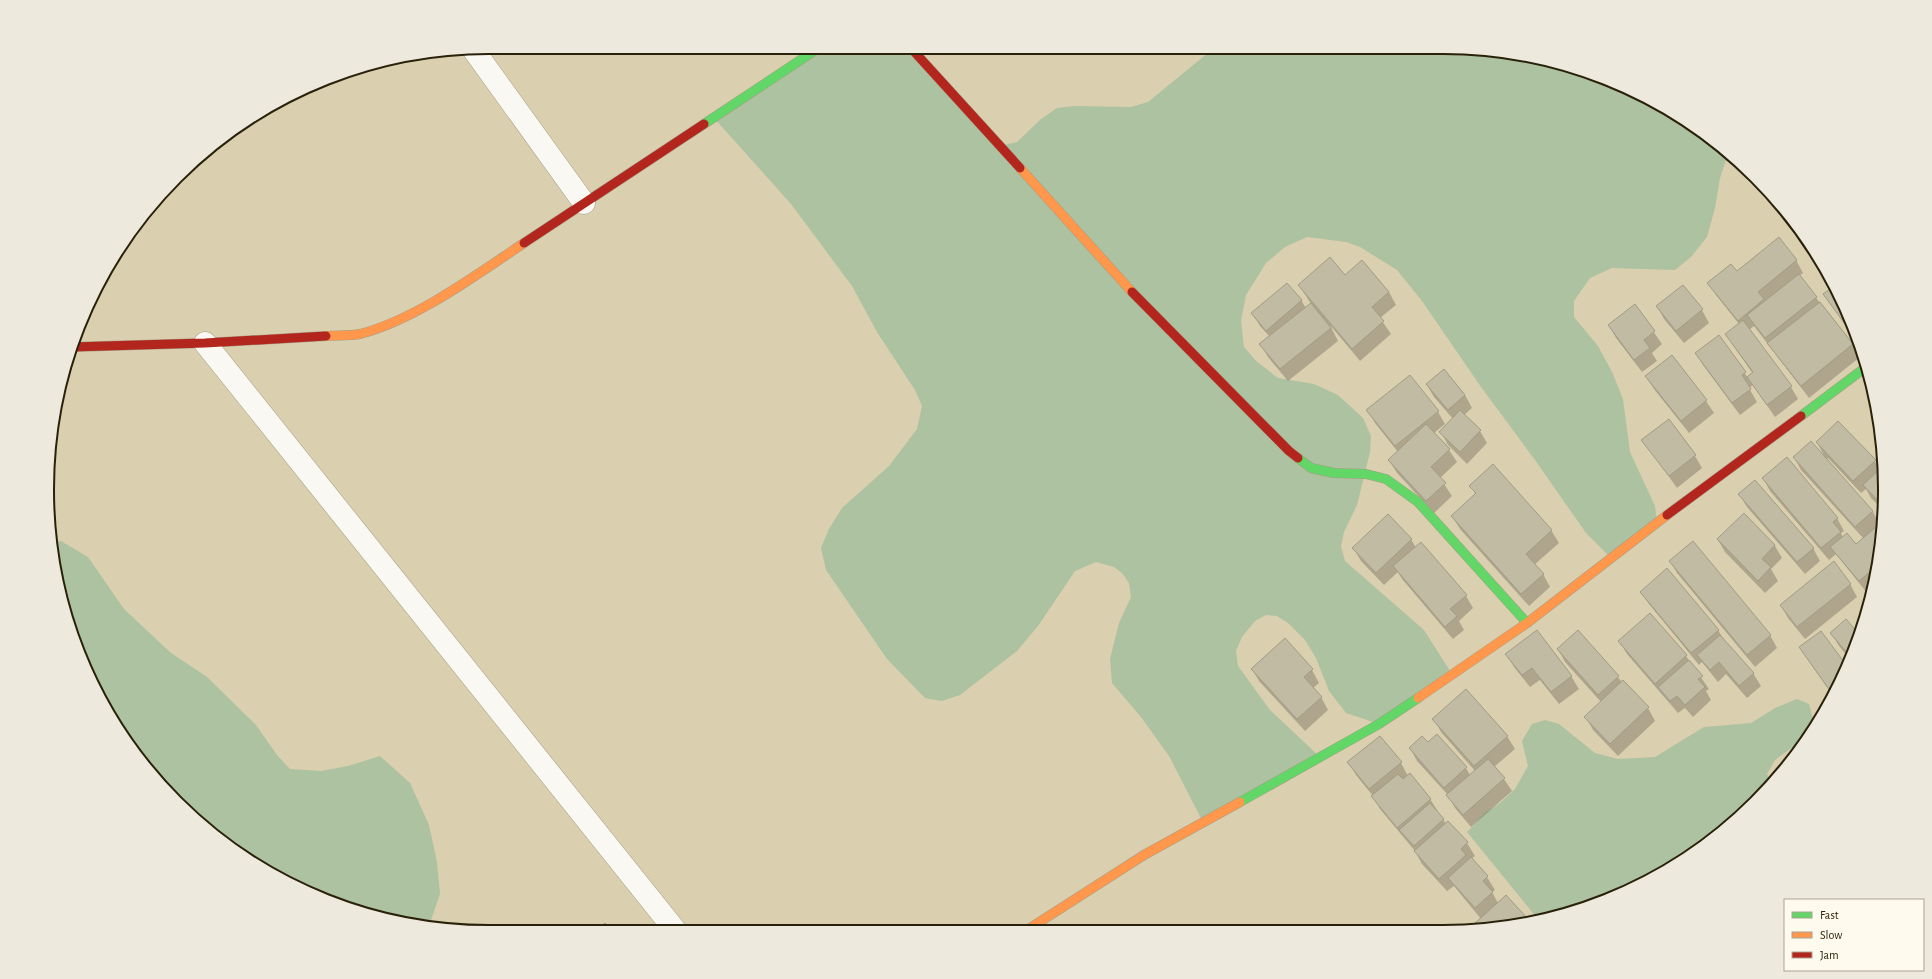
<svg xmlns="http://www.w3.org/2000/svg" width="1932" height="979" viewBox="0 0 1932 979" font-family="'Alegreya Sans',sans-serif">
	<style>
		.green { fill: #adc2a0 }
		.shadow { fill: #0003 }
		.building { fill: #c0bba2; stroke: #a19c84 }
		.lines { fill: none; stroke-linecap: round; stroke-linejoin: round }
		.street-casing { stroke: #a69d84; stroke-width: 23 }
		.fast-casing { stroke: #a69d84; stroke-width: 10 }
		.slow-casing { stroke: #a69d84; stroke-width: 10 }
		.jam-casing { stroke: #a69d84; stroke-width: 10 }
		.street { stroke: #f9f8f3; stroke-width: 22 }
		.fast { stroke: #63d668; stroke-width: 9 }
		.slow { stroke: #ff974d; stroke-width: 9 }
		.jam { stroke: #b3261e; stroke-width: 9 }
		.rim { fill: none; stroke: #292109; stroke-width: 2 }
	</style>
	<rect width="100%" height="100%" fill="#dacfaf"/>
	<!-- green -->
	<g class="green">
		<polygon points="820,47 910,47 1000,146 1017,142 1041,119 1057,108 1075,106 1131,107 1148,102 1214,48 1471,48 1557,62 1638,93 1712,138 1728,154 1720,178 1715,208 1707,237 1691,257 1675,270 1612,268 1590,278 1574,301 1574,317 1598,346 1613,374 1623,399 1630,452 1655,506 1657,522 1611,558 1586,533 1535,460 1481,387 1422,301 1397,270 1360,247 1346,242 1307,237 1285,247 1266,263 1246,295 1241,321 1244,347 1256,361 1278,378 1314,384 1338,395 1363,418 1371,436 1370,452 1357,505 1344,532 1341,546 1345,561 1424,630 1452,674 1379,724 1346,713 1329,691 1316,658 1305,640 1288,623 1277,616 1266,615 1255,621 1242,637 1236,651 1238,666 1270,710 1320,757 1203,822 1169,756 1141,717 1112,683 1110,659 1119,623 1131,597 1129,583 1122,573 1114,567 1096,562 1075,571 1038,626 1017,651 960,695 942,701 925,698 887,659 826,570 821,548 829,529 842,508 889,466 917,429 922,406 915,390 877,332 852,286 791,204 714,118"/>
		<polygon points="61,541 88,557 124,609 171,653 207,677 256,725 277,755 290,769 321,771 348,766 380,756 410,783 429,825 437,862 440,894 429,926 375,917 294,886 243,857 177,803 138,759 93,685 70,632 51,547 51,543"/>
		<polygon points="1797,699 1809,704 1813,719 1797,744 1775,760 1767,774 1771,781 1712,841 1612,898 1537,918 1467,832 1485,813 1500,803 1515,789 1528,766 1522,741 1532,724 1545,720 1559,724 1595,753 1618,759 1655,757 1704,727 1751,723 1775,708"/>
	</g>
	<!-- shadow -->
	<g class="shadow">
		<polygon points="1796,260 1803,273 1799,276 1853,345 1860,357 1809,398 1754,326 1749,330 1791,387 1798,399 1775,417 1753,385 1749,388 1757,402 1740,415 1703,365 1696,353 1719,336 1748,378 1753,374 1726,335 1739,324 1716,295 1709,283 1737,273"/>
		<polygon points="1345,277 1389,292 1396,305 1380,318 1391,334 1360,361 1330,325 1338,341 1288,381 1268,357 1261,345 1270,337 1260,326 1253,314 1301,300 1306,308 1311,304 1299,285"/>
		<polygon points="1834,287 1861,347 1825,294"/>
		<polygon points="1635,305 1662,344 1652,353 1657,361 1642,372 1616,338 1609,325"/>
		<polygon points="1657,306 1702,310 1709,323 1684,343 1664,319"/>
		<polygon points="1646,376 1706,401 1714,413 1689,433 1654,389"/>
		<polygon points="1427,385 1465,395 1472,408 1464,415 1480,431 1487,443 1467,464 1448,445 1441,432 1453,419 1434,397"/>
		<polygon points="1368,410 1438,412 1445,424 1434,433 1449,450 1457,462 1440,478 1452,496 1434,513 1397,473 1389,460 1398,452 1375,423"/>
		<polygon points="1643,440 1695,456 1702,468 1677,488"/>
		<polygon points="1817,442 1875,461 1880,470 1882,468 1884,511 1871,498 1866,489 1861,493 1828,458 1826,460 1873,512 1880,525 1883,525 1873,588 1867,593 1836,554 1829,560 1770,491 1763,478 1837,518 1844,531 1841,533 1843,538 1856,545 1864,539 1801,470 1794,457 1825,458"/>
		<polygon points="1471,486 1551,530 1559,543 1534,565 1543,574 1550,587 1529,606 1460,529 1452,516 1476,495"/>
		<polygon points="1739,494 1813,548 1820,561 1805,574 1747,507"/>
		<polygon points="1744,514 1775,546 1782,558 1771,569 1778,581 1765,593 1725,552 1718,540"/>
		<polygon points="1411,539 1416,548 1466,596 1473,608 1459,621 1464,630 1453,639 1402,579 1398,572 1384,585 1361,561 1354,549"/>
		<polygon points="1670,561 1770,635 1777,648 1755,667 1677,573"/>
		<polygon points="1850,584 1857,597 1805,639 1788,618 1781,605"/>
		<polygon points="1641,592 1718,630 1724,640 1753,673 1761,686 1747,698 1726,674 1718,682 1702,662 1699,665 1649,604"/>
		<polygon points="1650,615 1686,656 1709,689 1706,691 1711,700 1693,717 1685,708 1678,713 1627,654 1620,642"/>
		<polygon points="1578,631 1622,682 1648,708 1655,721 1618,756 1593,730 1586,717 1601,702 1565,662 1558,649"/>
		<polygon points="1831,633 1858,635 1849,658 1839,646"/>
		<polygon points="1800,648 1846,667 1839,685 1833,696"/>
		<polygon points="1507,655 1571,676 1579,689 1559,704 1540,680 1530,687 1514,667"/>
		<polygon points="1252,669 1312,670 1319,683 1313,688 1321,697 1328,710 1305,731 1259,681"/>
		<polygon points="1434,719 1507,736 1515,749 1494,767 1504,779 1512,791 1471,827 1455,808 1448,795 1417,761 1410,748 1428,744 1466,768 1470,775 1475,771 1441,732"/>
		<polygon points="1380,737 1401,763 1408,776 1430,799 1446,824 1448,822 1467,843 1475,856 1471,859 1487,877 1495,890 1492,892 1498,903 1506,896 1528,921 1500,928 1476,928 1474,925 1481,919 1454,886 1447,891 1422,864 1415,851 1380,809 1373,796 1356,775 1349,763"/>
	</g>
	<!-- building -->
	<g class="building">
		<polygon points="1779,237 1797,260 1758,292 1764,299 1738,321 1707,283 1731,264 1737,271"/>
		<polygon points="1330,257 1345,275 1362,260 1389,292 1372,307 1384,321 1352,349 1298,285"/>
		<polygon points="1799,274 1817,297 1765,338 1747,315"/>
		<polygon points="1287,283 1302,300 1266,331 1251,313"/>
		<polygon points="1683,285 1703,309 1676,331 1656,306"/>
		<polygon points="1834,286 1855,334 1853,335 1823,294"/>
		<polygon points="1820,302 1853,344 1801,386 1767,343"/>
		<polygon points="1311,303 1331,328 1280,369 1259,344"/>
		<polygon points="1635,304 1655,331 1644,340 1650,348 1634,360 1608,325"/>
		<polygon points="1743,320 1792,386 1767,405 1747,377 1753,372 1725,334"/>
		<polygon points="1719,335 1746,372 1742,375 1751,389 1732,403 1695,353"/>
		<polygon points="1672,355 1707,400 1681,421 1645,376"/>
		<polygon points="1444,369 1465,395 1448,410 1426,384"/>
		<polygon points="1410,375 1439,411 1395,446 1366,410"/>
		<polygon points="1460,410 1481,430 1460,452 1439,432"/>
		<polygon points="1669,419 1696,455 1669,476 1641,440"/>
		<polygon points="1838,421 1876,460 1853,481 1816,442"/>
		<polygon points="1426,424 1450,449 1431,467 1446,483 1426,501 1388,460"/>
		<polygon points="1811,441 1873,511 1855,527 1793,457"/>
		<polygon points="1787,457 1838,518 1833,522 1841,532 1821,548 1762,478"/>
		<polygon points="1493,464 1552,530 1526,554 1544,574 1521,594 1451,516 1476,493 1469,486"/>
		<polygon points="1882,467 1884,507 1863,485"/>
		<polygon points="1755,480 1814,548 1797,562 1738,494"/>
		<polygon points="1744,513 1775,545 1762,559 1771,567 1758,581 1717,539"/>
		<polygon points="1388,514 1412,539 1376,573 1352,548"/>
		<polygon points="1882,522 1883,524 1876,567 1859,581 1830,547 1847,533 1856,544"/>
		<polygon points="1693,541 1771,635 1747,655 1669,561"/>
		<polygon points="1421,542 1467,595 1450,609 1457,616 1445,627 1393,566"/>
		<polygon points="1834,561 1851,584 1797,627 1780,605"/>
		<polygon points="1667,568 1719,630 1691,653 1640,592"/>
		<polygon points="1650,613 1687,655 1655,684 1618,641"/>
		<polygon points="1846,619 1859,634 1850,656 1830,633"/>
		<polygon points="1537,630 1572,676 1551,692 1532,668 1522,675 1505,654"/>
		<polygon points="1578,630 1619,676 1598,695 1557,649"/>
		<polygon points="1821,631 1847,666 1839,685 1831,692 1799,647"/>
		<polygon points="1720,635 1754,673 1739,686 1719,662 1710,670 1697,655"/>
		<polygon points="1285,638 1313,669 1304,677 1322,697 1297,719 1251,669"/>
		<polygon points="1689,660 1703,676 1698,679 1705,687 1685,705 1677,696 1670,701 1658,687"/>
		<polygon points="1623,680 1649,707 1610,744 1584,717"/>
		<polygon points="1466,689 1508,736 1474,766 1432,719"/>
		<polygon points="1437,734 1467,767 1444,788 1409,748 1422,736 1428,742"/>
		<polygon points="1380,736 1402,762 1369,789 1347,762"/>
		<polygon points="1797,754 1793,759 1785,768 1782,764"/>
		<polygon points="1488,759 1505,778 1463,815 1446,795"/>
		<polygon points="1410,773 1431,799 1397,828 1371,796 1398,774 1403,779"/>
		<polygon points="1430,803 1444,819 1414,846 1399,830"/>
		<polygon points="1448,821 1468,842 1461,849 1466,855 1439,879 1414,851"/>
		<polygon points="1471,857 1488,876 1483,881 1493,892 1475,908 1448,878"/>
		<polygon points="1506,895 1529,920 1500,928 1476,928 1473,925"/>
		<polygon points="605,923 611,931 595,931"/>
	</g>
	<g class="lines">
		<!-- street casing -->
		<g class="street-casing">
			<g id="street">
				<polyline points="473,49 584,203"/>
				<polyline points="205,343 675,930"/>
			</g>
		</g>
		<!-- fast casing -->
		<g class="fast-casing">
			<g id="fast">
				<polyline points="704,124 820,47"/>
				<polyline points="1801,416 1866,367"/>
				<polyline points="1298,458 1311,468 1334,473 1366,474 1386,479 1418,502 1527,623"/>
				<polyline points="1240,802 1379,724 1418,698"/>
			</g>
		</g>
		<!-- slow casing -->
		<g class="slow-casing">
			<g id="slow">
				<polyline points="1020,168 1132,292"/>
				<path d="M 326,336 C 337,335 349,336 360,334 C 415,320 476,275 524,243"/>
				<polyline points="1418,698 1527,623 1667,515"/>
				<polyline points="1027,930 1144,855 1240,802"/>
			</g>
		</g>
		<!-- jam casing -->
		<g class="jam-casing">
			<g id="jam">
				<polyline points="910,47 1020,168"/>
				<polyline points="524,243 704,124"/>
				<polyline points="1132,292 1289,451 1298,458"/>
				<polyline points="72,347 205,343 326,336"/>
				<polyline points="1667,515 1801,416"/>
			</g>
		</g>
		<!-- street -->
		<use href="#street" class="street"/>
		<!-- fast -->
		<use href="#fast" class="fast"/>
		<!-- slow -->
		<use href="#slow" class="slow"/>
		<!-- jam -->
		<use href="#jam" class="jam"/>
	</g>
	<!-- crop -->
	<path d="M0 0H1932V979H0ZM489 54H1443A435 435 0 0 1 1878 489V490A435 435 0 0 1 1443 925H489A435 435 0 0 1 54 490V489A435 435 0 0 1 489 54Z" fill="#ede9dc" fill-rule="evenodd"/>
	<path class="rim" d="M489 54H1443A435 435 0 0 1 1878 489V490A435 435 0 0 1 1443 925H489A435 435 0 0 1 54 490V489A435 435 0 0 1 489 54Z"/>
	<!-- legend -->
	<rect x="1784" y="899" width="140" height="72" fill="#fefaee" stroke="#a9a392"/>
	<rect x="1792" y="912" width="20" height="6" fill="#63d668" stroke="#a9a392"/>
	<text x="1820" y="919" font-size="12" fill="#292109">Fast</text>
	<rect x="1792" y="932" width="20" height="6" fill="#ff974d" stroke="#a9a392"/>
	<text x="1820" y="939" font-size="12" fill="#292109">Slow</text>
	<rect x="1792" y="952" width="20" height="6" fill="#b3261e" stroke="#a9a392"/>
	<text x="1820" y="959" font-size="12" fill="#292109">Jam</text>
</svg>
